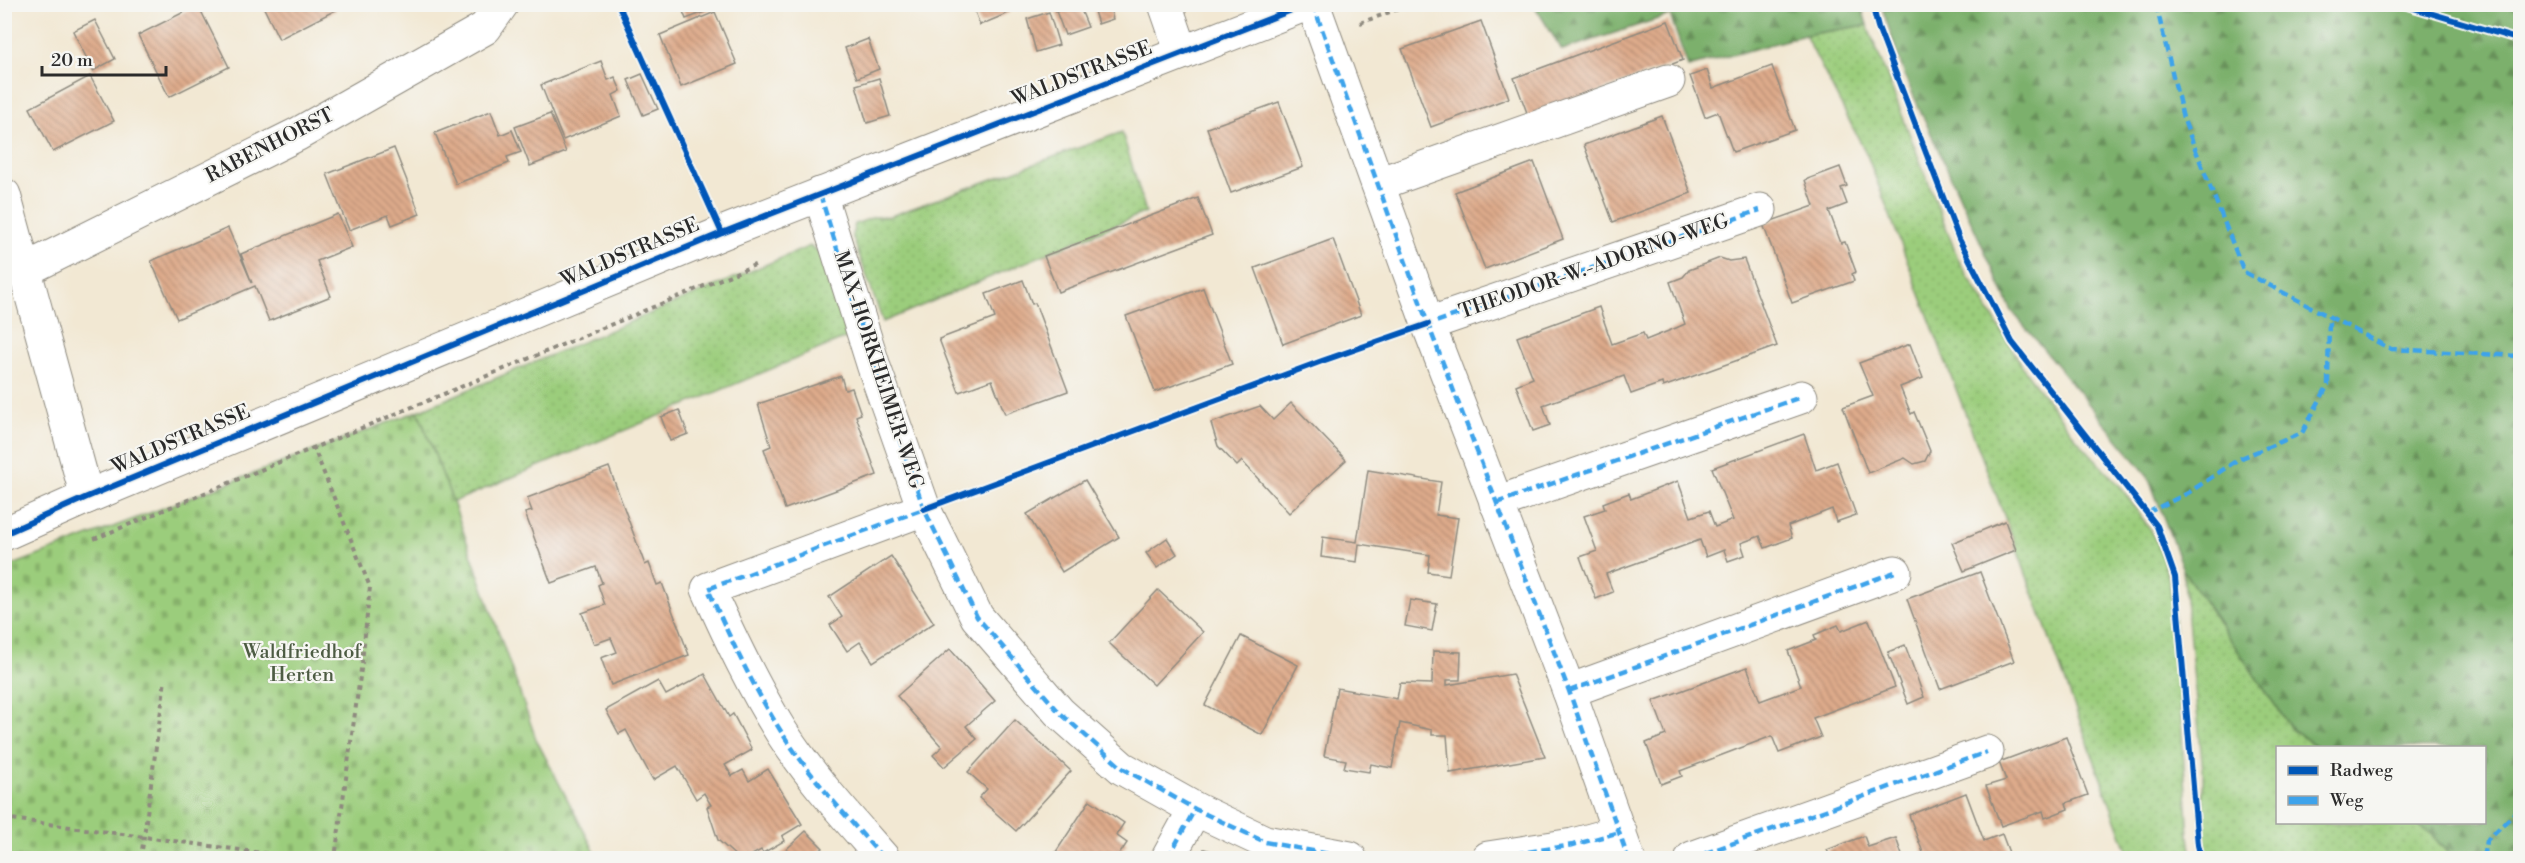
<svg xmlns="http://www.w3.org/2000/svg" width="2525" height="863" viewBox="0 0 2525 863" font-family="'Libre Bodoni',serif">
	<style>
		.green { fill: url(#green-dots); stroke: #637c54; stroke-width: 1.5 }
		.forest { fill: url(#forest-firs); stroke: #546e4c; stroke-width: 1.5 }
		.cemetery { fill: url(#cemetery-stones); stroke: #637c54; stroke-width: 1.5 }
		.building { fill: url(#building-back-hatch) }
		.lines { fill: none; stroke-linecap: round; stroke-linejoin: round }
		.minor-casing { stroke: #8e8a7f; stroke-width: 35 }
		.path { stroke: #8e8a7f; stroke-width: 4; stroke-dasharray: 4.5 4.5; stroke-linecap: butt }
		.minor { stroke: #fff; stroke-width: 33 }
		.quiet { stroke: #3ea3eb; stroke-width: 4.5; stroke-dasharray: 9 4.5; stroke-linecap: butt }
		.cycleway-casing { stroke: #f6f6f2; stroke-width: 10 }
		.cycleway { stroke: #0057b8; stroke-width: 6 }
		.labels { text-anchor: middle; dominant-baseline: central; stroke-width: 4.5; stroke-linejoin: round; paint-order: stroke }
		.street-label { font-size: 20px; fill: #2b2b2b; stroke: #f6f6f2 }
		.park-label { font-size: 20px; fill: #4d5c43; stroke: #f6f6f2 }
	</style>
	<defs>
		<pattern id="green-dots" width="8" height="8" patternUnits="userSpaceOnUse" patternTransform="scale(1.5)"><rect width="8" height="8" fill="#9bcd7c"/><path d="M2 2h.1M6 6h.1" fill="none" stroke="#86b06b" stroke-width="1.8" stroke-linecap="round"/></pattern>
		<pattern id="forest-firs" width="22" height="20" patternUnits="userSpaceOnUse" patternTransform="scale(1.5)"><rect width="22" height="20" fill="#7cb06c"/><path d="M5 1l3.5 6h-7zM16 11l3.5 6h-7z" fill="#668f59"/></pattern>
		<pattern id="cemetery-stones" width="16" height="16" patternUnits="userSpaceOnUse" patternTransform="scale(1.5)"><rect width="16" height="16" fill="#9bcd7c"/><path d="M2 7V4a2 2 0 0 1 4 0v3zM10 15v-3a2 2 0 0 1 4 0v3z" fill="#86b06b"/></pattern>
		<pattern id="building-back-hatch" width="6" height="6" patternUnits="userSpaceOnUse" patternTransform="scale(1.5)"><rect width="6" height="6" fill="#deab8b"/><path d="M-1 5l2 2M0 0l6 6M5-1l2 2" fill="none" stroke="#b48b72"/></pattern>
	</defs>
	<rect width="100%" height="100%" fill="#f6f6f2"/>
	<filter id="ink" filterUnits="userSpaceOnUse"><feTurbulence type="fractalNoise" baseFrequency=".0167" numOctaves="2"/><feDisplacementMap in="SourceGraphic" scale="12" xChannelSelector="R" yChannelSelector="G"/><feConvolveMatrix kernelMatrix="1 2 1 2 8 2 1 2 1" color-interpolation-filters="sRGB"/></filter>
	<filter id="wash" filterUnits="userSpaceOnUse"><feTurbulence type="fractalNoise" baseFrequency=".008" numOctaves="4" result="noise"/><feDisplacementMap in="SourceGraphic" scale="24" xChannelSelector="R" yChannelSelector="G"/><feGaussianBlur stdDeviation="1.35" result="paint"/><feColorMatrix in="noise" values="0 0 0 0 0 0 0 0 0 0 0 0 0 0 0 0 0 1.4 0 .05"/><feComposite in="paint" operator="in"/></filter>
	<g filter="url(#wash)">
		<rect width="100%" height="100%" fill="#f2e8d3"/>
		<!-- green -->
		<g class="green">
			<polygon points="1867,25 1959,261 2026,372 2077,439 2120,486 2147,525 2158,545 2168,577 2173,605 2189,836 2192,858 2130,858 2018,552 1867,155 1805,35"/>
			<polygon points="1122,132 1146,212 883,322 852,235 855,224 874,217 888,217"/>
			<polygon points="810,246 818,251 848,337 453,502 418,411"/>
			<polygon points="2183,570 2292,730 2318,747 2278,748 2278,822 2416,823 2433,836 2452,858 2207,858 2203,836 2203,771"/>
		</g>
		<!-- forest -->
		<g class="forest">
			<polygon points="1534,5 1861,5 1867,25 1805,35 1688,67 1670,15 1562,50"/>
			<polygon points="1881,5 2520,5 2520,858 2452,858 2433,836 2416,823 2484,822 2484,748 2318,747 2292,730 2183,570 2148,476 2012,311 1906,79"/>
		</g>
		<!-- cemetery -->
		<polygon class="cemetery" points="418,411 453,502 536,739 598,858 5,858 5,568"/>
		<g id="blocks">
			<!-- building -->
			<g class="building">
				<polygon points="262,4 333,4 336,10 279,39"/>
				<polygon points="680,4 723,4 723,5 686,19"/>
				<polygon points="972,4 1008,4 1011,12 980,25"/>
				<polygon points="1101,4 1109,4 1113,19 1098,24 1093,8"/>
				<polygon points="198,5 229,67 169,97 138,35"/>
				<polygon points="1074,5 1079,5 1088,27 1065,35 1056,11"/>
				<polygon points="715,12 737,64 681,87 660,35"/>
				<polygon points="1049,12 1059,45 1036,52 1027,19"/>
				<polygon points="95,20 115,59 93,71 73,31"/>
				<polygon points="1481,21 1509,98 1431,127 1402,49"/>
				<polygon points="1668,21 1683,60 1529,118 1514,78"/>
				<polygon points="868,39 879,69 857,78 845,48"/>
				<polygon points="601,61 608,80 615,77 621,91 613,95 621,116 563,140 541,85"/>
				<polygon points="1772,66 1795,130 1733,152 1718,112 1705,117 1690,76 1707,70 1713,88"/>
				<polygon points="642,74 658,109 643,115 628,80"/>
				<polygon points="90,76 114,121 53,152 30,108"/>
				<polygon points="879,78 890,116 867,123 856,85"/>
				<polygon points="1279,102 1303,167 1231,193 1207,128"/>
				<polygon points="491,111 500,135 512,130 521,152 507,157 509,163 456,184 435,133"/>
				<polygon points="550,114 566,152 530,166 515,127"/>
				<polygon points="1662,116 1691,193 1613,222 1584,145"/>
				<polygon points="394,148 420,214 392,225 388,215 349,230 327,174"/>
				<polygon points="1534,162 1563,239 1485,269 1455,192"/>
				<polygon points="1840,167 1847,186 1841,188 1847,204 1829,211 1841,243 1845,242 1856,272 1852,274 1854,281 1792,303 1763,224 1814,206 1805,180"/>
				<polygon points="1198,198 1212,235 1058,292 1044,256"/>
				<polygon points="338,214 352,247 317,261 331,296 269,321 255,286 177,319 151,261 228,228 252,283 241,254"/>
				<polygon points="1333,239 1361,315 1283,344 1255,268"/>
				<polygon points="1720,258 1729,261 1744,259 1777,346 1663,387 1662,383 1631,394 1624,376 1543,405 1550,425 1533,431 1516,385 1533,378 1517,337 1599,307 1612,344 1643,333 1646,340 1676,328 1685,324 1670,282 1683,277 1689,270"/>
				<polygon points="1023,280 1032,304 1035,303 1068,391 1005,414 992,380 959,392 939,339 995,318 986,294"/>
				<polygon points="1203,288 1232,364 1155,392 1126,316"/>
				<polygon points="1910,344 1923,378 1900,387 1911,414 1914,412 1930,451 1925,461 1914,464 1905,458 1868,473 1843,407 1873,396 1859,363"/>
				<polygon points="841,376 845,390 852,388 861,414 856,416 877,475 785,509 764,449 771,446 758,404"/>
				<polygon points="1291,403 1346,460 1289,513 1242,461 1237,466 1218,446 1211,423 1260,406 1273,420"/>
				<polygon points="679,410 688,434 670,441 661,417"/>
				<polygon points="1804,434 1816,470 1837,462 1856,515 1836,522 1832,509 1788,526 1792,538 1765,548 1760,536 1741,543 1745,555 1728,561 1724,550 1706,557 1700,540 1606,574 1613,592 1596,599 1580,557 1597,551 1584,516 1605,509 1603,503 1629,493 1631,499 1678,481 1691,517 1709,511 1715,527 1733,520 1712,468"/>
				<polygon points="609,467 645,565 649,563 657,585 662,583 689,655 611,685 601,658 617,652 611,638 594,644 582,613 605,605 598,585 602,583 596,567 551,583 525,513 532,511 527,498"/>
				<polygon points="1368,470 1441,482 1436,515 1458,518 1449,575 1428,572 1430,555 1359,544 1357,562 1321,557 1323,537 1357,542"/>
				<polygon points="1085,480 1119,537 1062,572 1027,514"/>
				<polygon points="2005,521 2016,550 1964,571 1952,543"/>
				<polygon points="1167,538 1177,554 1157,568 1146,553"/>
				<polygon points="891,556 934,623 873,662 860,642 847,651 830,625 842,617 829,597"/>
				<polygon points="1980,572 2014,661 1940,689 1907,599"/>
				<polygon points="1158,590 1203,632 1154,685 1109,643"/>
				<polygon points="1410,600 1437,604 1432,631 1405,626"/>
				<polygon points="1869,620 1895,687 1813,718 1821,737 1779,753 1772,736 1680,771 1682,776 1661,784 1646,743 1666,735 1653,701 1747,667 1760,701 1801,686 1788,651 1816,640 1814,635 1838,625 1841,631"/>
				<polygon points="1241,636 1298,665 1262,735 1205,705"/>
				<polygon points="1905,645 1924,697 1908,704 1888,652"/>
				<polygon points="950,649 995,701 966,726 977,739 944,767 933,755 942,747 897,696"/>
				<polygon points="1433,651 1461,652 1460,680 1447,680 1447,685 1512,674 1545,757 1450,773 1447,735 1432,735 1432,730 1400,723 1392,768 1371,764 1369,772 1344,768 1346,760 1324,756 1337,688 1397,699 1400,683 1432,684"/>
				<polygon points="705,674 729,717 733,714 752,750 725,765 732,776 743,770 749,781 768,769 802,824 782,836 784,841 763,853 761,850 747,858 738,858 718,840 707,807 711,805 704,793 696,799 677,766 653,780 626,730 619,734 606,710 658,681 666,695"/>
				<polygon points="1015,720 1071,771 1016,831 979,798 987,789 968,772"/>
				<polygon points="2066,737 2088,795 2066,803 2068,809 2045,818 2043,811 2001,826 1986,786 2006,780 1999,762"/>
				<polygon points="1966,793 1984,841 2002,834 2011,858 1925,858 1909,815"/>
				<polygon points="1090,800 1124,823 1116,835 1127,843 1117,858 1052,858"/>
				<polygon points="806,831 823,848 812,858 777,858"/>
				<polygon points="1864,836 1868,847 1896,838 1903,858 1831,858 1827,850"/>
				<polygon points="1204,849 1238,858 1202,858"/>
			</g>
		</g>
	</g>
	<g filter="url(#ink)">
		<use href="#blocks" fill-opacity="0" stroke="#8e8a7f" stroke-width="1.5"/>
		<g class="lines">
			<!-- minor casing -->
			<g class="minor-casing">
				<g id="minor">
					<polyline points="1165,4 1182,53"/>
					<polyline points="1313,4 1428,324 1569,691 1628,858"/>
					<polyline points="1378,184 1668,81"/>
					<polyline points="820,194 874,367 924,509 977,617 1059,712 1122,768 1195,809 1265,842 1350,858"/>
					<polyline points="4,195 87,497"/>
					<polyline points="25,270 298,134 485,28 502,4"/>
					<polyline points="1428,324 1760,210"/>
					<polyline points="1496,503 1801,397"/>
					<polyline points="4,534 87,497 722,233 1307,4"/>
					<polyline points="1569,691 1895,572"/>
					<path d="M 883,858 C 848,818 811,778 782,733 C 753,687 730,638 708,589 L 924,509"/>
					<polyline points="1168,858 1195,809"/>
					<polyline points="1488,858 1573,845 1620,832"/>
					<polyline points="1692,858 1987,752"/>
				</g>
			</g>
			<!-- path -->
			<g class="path">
				<polyline points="1360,23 1412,4"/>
				<polyline points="313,446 370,587 362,662 335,858"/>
				<polyline points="94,539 757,264"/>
				<polyline points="4,818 299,858"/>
				<polyline points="141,858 165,680"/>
			</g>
			<!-- minor -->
			<use href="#minor" class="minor"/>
			<!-- quiet -->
			<g class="quiet">
				<polyline points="1313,4 1428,324 1569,691 1628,858"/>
				<polyline points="2156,4 2183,118 2244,272 2391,349 2520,356"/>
				<polyline points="820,194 874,367 924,509 977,617 1059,712 1122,768 1195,809 1265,842 1350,858"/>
				<polyline points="1424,326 1760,210"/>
				<polyline points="1496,503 1801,397"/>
				<polyline points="2147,513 2188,493 2239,459 2302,433 2328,385 2329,316"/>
				<polyline points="1569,691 1895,572"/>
				<path d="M 883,858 C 848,818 811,778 782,733 C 753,687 730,638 708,589 L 929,507"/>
				<polyline points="1168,858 1195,809"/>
				<polyline points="1488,858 1573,845 1620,832"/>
				<polyline points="1692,858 1987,752"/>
				<polyline points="2483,858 2486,841 2520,808"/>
			</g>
			<!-- cycleway casing -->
			<g class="cycleway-casing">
				<g id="cycleway">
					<polyline points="618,4 722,233"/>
					<polyline points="1872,4 1878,27 1959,239 2012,342 2157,526 2175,577 2198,845 2201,858"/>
					<polyline points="2400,4 2520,40"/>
					<polyline points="924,509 1322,361 1428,324"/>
					<polyline points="4,534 87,497 722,233 1307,4"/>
				</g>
			</g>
			<!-- cycleway -->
			<use href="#cycleway" class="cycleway"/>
		</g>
	</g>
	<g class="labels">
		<!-- street labels -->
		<g class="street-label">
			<text transform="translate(1082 74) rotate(-21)">WALDSTRASSE</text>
			<text transform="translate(270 146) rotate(-27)">RABENHORST</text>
			<text transform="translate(630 253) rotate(-23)">WALDSTRASSE</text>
			<text transform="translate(1594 267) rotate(-19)">THEODOR-W.-ADORNO-WEG</text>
			<text transform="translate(878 370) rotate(72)">MAX-HORKHEIMER-WEG</text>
			<text transform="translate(181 440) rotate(-23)">WALDSTRASSE</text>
		</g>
		<!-- park labels -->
		<g class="park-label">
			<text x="302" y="652">Waldfriedhof<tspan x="302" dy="23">Herten</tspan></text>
		</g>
	</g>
	<!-- margin -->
	<rect width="2525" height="863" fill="none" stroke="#f6f6f2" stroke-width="24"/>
	<!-- legend -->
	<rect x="2276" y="746" width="210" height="78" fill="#f6f6f2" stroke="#a5a5a2" stroke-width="1.5"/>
	<rect x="2288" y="766" width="30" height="9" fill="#0057b8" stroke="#a5a5a2" stroke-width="1.5"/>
	<text x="2330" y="776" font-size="18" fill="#2b2b2b">Radweg</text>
	<rect x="2288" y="796" width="30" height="9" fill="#3ea3eb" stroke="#a5a5a2" stroke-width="1.5"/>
	<text x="2330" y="806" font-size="18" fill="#2b2b2b">Weg</text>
	<!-- scale -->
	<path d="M42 66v9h124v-9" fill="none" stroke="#2b2b2b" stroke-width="3"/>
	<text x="51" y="66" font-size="18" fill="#2b2b2b" stroke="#f6f6f2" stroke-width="4.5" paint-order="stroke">20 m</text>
</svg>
